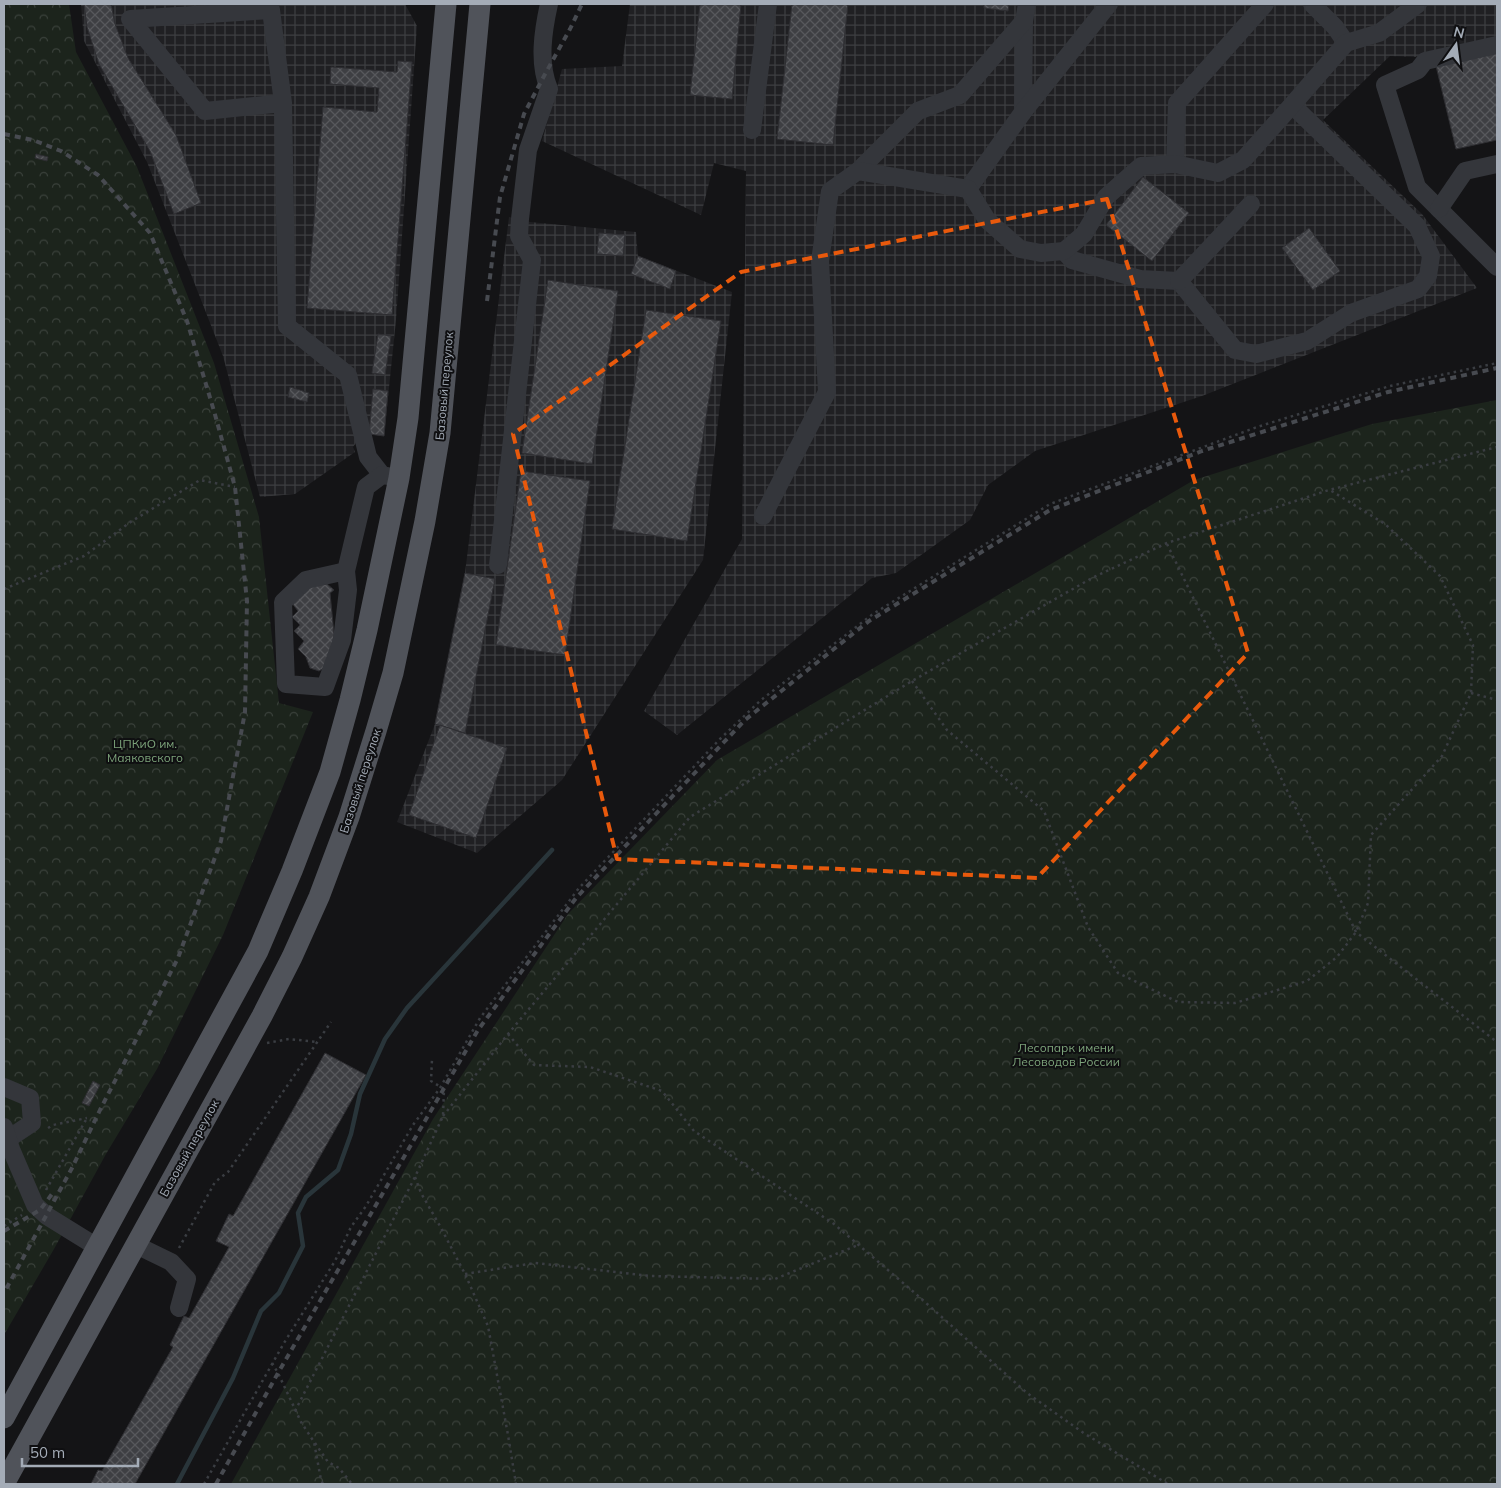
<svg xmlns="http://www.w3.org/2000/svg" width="1501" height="1488" viewBox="0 0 1501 1488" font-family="Mulish,sans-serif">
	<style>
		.industrial { fill: url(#industrial-grid) }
		.park { fill: url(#park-crowns) }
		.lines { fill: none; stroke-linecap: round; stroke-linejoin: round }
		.stream { stroke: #29353a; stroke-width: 4.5 }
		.building { fill: url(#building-cross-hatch); stroke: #2e2e32 }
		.path { stroke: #3a3d42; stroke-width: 2.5; stroke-dasharray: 2.5 4; stroke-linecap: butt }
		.minor { stroke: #34363b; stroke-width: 18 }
		.major { stroke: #50535a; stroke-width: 21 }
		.rail { stroke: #474a50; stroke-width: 4; stroke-dasharray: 6 5; stroke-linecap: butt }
		.marked { fill: none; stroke: #e8590c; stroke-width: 4; stroke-dasharray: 10 6; stroke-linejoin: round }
		.labels { text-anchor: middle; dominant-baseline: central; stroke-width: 4; stroke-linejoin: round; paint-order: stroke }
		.street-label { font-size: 12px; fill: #a4acb7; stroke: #0f0f11 }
		.park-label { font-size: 12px; fill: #7ca37a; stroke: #0f0f11 }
	</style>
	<defs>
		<pattern id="industrial-grid" width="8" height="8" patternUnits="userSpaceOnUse" patternTransform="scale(1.25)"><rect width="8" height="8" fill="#202023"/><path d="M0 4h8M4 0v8" fill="none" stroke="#3d3e41"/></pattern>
		<pattern id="park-crowns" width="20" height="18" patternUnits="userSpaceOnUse" patternTransform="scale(1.25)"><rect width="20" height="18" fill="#1c241c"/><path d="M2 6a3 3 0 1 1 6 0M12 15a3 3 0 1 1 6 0" fill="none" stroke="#3a413b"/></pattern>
		<pattern id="building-cross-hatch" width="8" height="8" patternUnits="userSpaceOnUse" patternTransform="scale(1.25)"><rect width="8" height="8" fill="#3e3f43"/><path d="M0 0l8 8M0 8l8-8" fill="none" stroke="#57585c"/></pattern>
	</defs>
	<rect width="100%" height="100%" fill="#141416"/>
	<!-- industrial -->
	<g class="industrial">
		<polygon points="81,4 405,4 417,26 396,320 384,436 363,433 353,447 355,452 295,494 260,497 223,356 147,162 84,41"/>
		<polygon points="630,4 1497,4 1497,52 1436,66 1416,57 1390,56 1323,120 1422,214 1477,288 1202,396 1035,451 988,485 970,520 896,573 872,578 677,735 644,711 742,539 746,171 714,163 701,215 542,141 562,69 622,66"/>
		<polygon points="509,217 530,222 636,232 638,256 732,292 703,560 562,780 477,853 397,822 435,724 465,573"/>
	</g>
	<!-- park -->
	<g class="park">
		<polygon points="4,4 69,4 76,52 137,167 214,363 259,517 279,703 313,712 223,935 157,1069 106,1154 54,1249 4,1335"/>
		<polygon points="1497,400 1497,1484 231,1484 433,1119 568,914 717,760 1194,480 1372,424"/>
	</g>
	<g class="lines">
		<!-- stream -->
		<polyline class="stream" points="177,1484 233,1378 261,1311 279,1293 303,1246 298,1213 306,1197 338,1170 351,1134 360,1094 385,1039 407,1008 552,850"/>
	</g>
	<!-- building -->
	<g class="building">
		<polygon points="84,4 111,4 115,24 128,58 176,135 201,203 174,214 150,151 99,64 87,27"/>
		<polygon points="700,4 741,4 732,99 690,95"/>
		<polygon points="792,4 848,4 833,145 777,139"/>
		<polygon points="984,4 1009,4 1008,11 984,8"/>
		<polygon points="1497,52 1497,140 1456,149 1436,66"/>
		<polygon points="398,61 412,62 392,315 307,308 323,107 377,112 379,88 330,84 331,67 397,72"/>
		<polygon points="36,154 48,157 47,161 35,158"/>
		<polygon points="1143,177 1189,213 1152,261 1106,225"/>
		<polygon points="1309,228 1340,271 1313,290 1282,248"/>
		<polygon points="599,233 625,235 623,256 597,254"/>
		<polygon points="638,256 676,271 670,289 631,274"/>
		<polygon points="548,280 618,291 592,464 522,453"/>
		<polygon points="646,310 721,321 687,541 612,529"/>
		<polygon points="378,334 391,336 385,375 372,373"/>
		<polygon points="290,387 309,393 307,402 288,397"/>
		<polygon points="373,389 388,391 384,436 369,434"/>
		<polygon points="521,471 590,481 565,655 496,645"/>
		<polygon points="465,573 495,579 465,733 435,724"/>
		<polygon points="327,584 334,590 330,593 334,634 333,651 325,667 319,671 310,668 306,657 298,649 304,641 294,631 300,625 292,617 298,611 292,603 308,586"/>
		<polygon points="440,725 507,748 476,838 409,815"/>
		<polygon points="325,1053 366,1075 135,1484 91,1484 98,1470 102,1471 173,1347 170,1345 184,1316 189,1318 229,1247 216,1241 229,1214 233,1216"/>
		<polygon points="93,1081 100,1085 89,1106 82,1103"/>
	</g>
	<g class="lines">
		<!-- path -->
		<g class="path">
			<polyline points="1167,544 1356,932 1497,1042"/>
			<polyline points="4,589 84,556 132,521 200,480 235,487"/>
			<polyline points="912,681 947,730 1044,811 1088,927 1118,973 1178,1002 1235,1003 1307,981 1337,957 1356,932 1368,903 1371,835 1442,756 1471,693 1473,645 1440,576 1385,524 1330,490"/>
			<polyline points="1471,693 1497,700"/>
			<polyline points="508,1034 534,1065 590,1067 662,1091 694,1131 834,1224 916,1294 1027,1393 1085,1434 1168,1484"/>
			<polyline points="267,1043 289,1039 317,1042"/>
			<polyline points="443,1116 508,1034 690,817 912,681 1092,578 1167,543 1329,490 1497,447"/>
			<polyline points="48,1128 53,1125 87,1118"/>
			<polyline points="415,1177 421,1193 440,1226 465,1274 488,1326 508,1435 516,1484"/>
			<polyline points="46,1190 87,1118"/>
			<polyline points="4,1226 22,1215"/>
			<polyline points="179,1248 215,1182 228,1172 331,1022"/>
			<polyline points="465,1274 535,1263 651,1276 775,1279 858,1245"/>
			<polyline points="272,1363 278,1373 301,1422 314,1442 321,1480 323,1484"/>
			<polyline points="295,1411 415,1177 443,1116 444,1089 431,1081 432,1059"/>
			<polyline points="315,1443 328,1462 339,1468 352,1484"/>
			<polyline points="204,1484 284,1343 335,1261 351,1227 366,1206 413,1125 440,1088 480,1018 579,888 720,739 761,700 873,614 1050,504 1257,427 1390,386 1497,363"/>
		</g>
		<!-- minor -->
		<g class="minor">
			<polyline points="1312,4 1335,27 1346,43"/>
			<polyline points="1497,45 1425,61 1418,70 1385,85 1417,187 1497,267"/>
			<polyline points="283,103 271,10 130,19 205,111 283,103 287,326 348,375 368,457 382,475 399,478"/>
			<polyline points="1023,112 1024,21"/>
			<polyline points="752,130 768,4"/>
			<polyline points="1175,164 1177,103 1265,4"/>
			<polyline points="858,171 918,111 960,95 1024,21 1027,4"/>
			<polyline points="968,189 1023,112 1109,4"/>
			<polyline points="1439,209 1465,171 1497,164"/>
			<polyline points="1064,251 1072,260 1140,279 1179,281 1235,350 1256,354 1307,341 1351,313 1418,289 1428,276 1431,256 1417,226 1292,105"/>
			<polyline points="1179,281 1251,204"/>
			<polyline points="763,516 827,392 820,261 830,191 858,171 968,189 987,220 1020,249 1041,253 1064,251 1084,234 1106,197 1141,166 1175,164 1218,173 1243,160 1292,105 1346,43 1379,33 1418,4"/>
			<path d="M 498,565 L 532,260 L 519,236 L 520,219 L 528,150 L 549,89 C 538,63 543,31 549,4"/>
			<polyline points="346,571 306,580 283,602 286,684 325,687 342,640 348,590 346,571 366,487 382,475"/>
			<polyline points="4,1087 30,1098 32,1123 8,1139"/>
			<polyline points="4,1127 11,1149 35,1205 47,1216 97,1247"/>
			<polyline points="136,1245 171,1262 187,1279 179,1308"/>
		</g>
		<!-- major -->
		<g class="major">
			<polyline points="4,1418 258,951 292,871 330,772 350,700 367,630 399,478 408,418 446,4"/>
			<polyline points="4,1484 262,1016 292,957 319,897 349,817 376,731 393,673 425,521 440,433 480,4"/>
		</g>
		<!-- rail -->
		<g class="rail">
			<polyline points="4,134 33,140 61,151 98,175 150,233 187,321 214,411 235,487 247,601 245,712 221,841 178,958 100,1110 72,1168 4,1293"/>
			<polyline points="487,301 500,197 524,114 544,76 570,29 582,4"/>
			<polyline points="4,1231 40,1210 52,1194"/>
			<polyline points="216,1484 278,1373 478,1030 576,898 745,720 869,621 1050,510 1202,451 1388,392 1497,368"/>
		</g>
	</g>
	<!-- marked area -->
	<path class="marked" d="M 1107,199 L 1248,653 L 1037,878 L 617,859 L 513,434 L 741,272 Z"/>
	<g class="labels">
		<!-- street labels -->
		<g class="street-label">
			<text transform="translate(444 386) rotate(-85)">Базовый переулок</text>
			<text transform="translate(360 781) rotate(-72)">Базовый переулок</text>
			<text transform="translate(189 1148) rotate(-61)">Базовый переулок</text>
		</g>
		<!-- park labels -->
		<g class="park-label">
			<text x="145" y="743">ЦПКиО им.<tspan x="145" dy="14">Маяковского</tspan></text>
			<text x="1066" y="1047">Лесопарк имени<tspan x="1066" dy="14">Лесоводов России</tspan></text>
		</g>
	</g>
	<!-- border -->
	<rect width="1501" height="1488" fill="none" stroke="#a4acb7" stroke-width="10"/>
	<!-- north arrow -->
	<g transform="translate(1456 45) rotate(14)" stroke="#0f0f11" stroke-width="4" paint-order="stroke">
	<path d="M0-4L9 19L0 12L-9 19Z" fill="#a4acb7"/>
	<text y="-8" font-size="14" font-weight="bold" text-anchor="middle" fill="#a4acb7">N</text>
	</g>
	<!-- scale -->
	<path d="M22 1458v8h116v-8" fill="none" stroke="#a4acb7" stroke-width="2.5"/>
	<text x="30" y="1458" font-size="15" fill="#a4acb7" stroke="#0f0f11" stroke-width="4" paint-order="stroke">50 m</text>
</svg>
